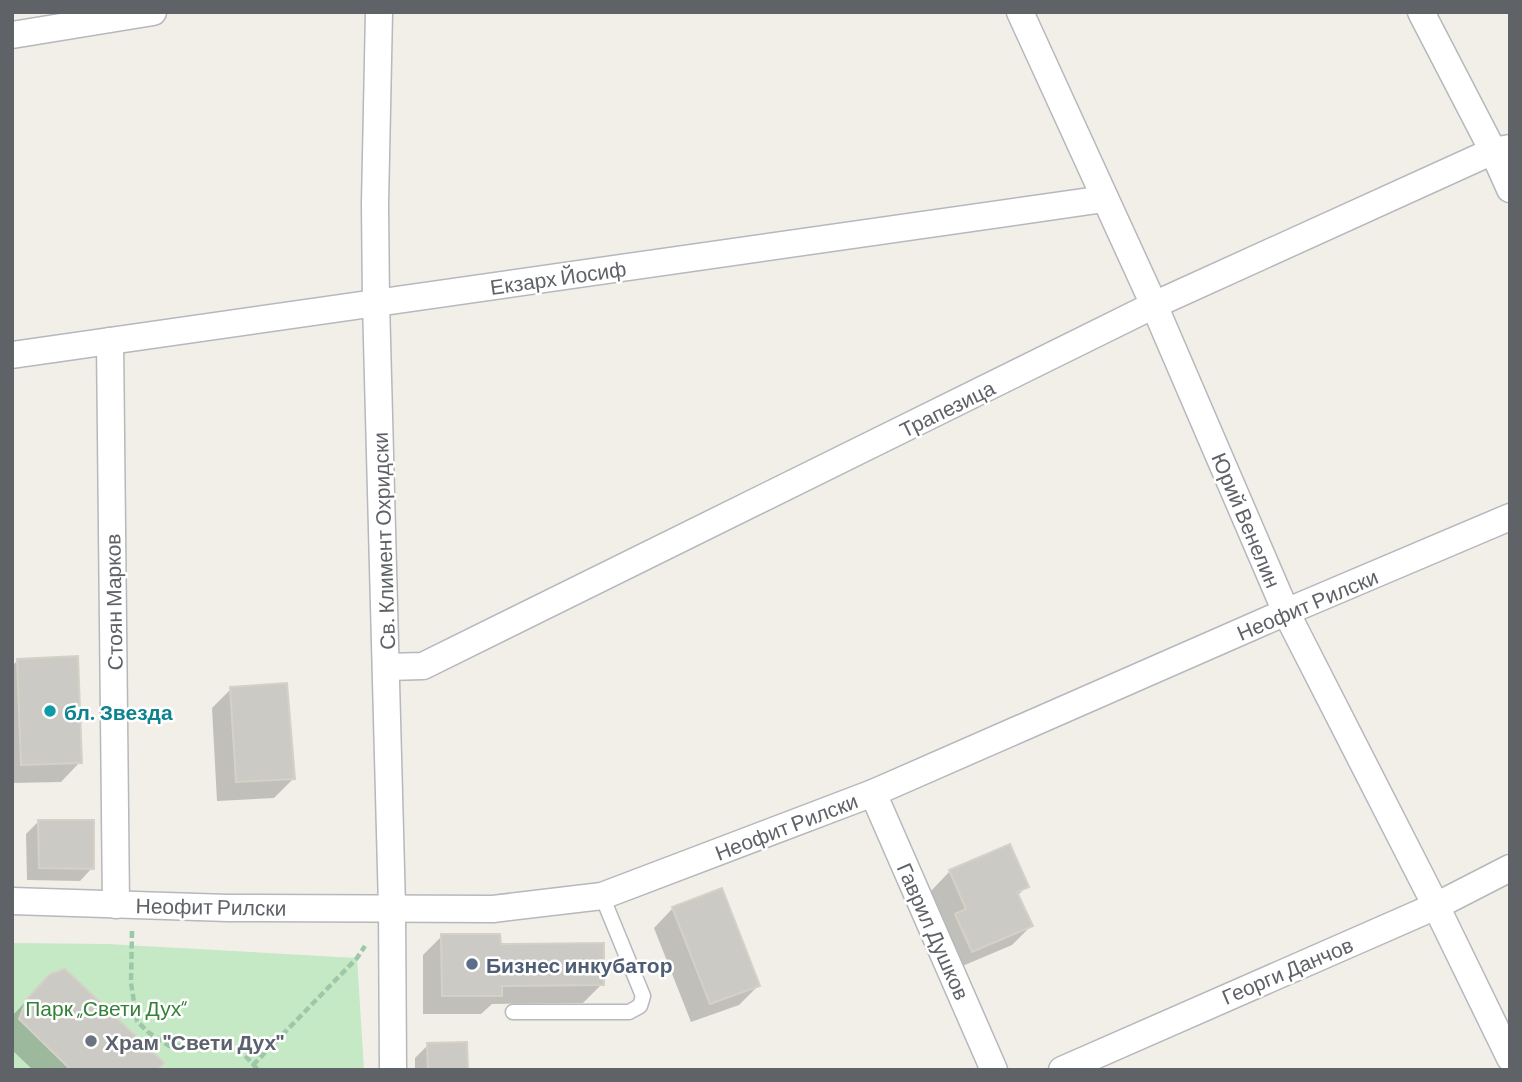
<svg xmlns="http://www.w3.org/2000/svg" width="1522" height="1082" viewBox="0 0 1522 1082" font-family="Barlow,sans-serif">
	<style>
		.green { fill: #c5e8c5 }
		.shadow { fill: #0003 }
		.building { fill: #cccac5; stroke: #d6d1c6; stroke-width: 2 }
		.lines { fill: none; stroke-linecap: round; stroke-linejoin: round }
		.lane-casing { stroke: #b5b8bc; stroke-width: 17 }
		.street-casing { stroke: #b5b8bc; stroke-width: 29 }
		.path { stroke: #9cc7a9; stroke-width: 4.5; stroke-dasharray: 7 3.5; stroke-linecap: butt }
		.lane { stroke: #fff; stroke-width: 14 }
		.street { stroke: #fff; stroke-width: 26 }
		.culture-dot { fill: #0f9aa8; stroke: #fff; stroke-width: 2.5 }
		.service-dot { fill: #5c6f8a; stroke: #fff; stroke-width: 2.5 }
		.worship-dot { fill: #6b7280; stroke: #fff; stroke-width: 2.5 }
		.labels { text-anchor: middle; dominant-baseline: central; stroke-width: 5; stroke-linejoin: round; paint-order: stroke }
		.street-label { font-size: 21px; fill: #5f6368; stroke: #fff }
		.culture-label { font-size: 21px; font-weight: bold; fill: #0d838f; stroke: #fff; text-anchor: start }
		.service-label { font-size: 21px; font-weight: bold; fill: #4e5e75; stroke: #fff; text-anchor: start }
		.park-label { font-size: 21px; fill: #348238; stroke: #fff }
		.worship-label { font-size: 21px; font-weight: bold; fill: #5b616d; stroke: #fff; text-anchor: start }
	</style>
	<rect width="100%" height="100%" fill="#f1efe8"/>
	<!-- green -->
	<polygon class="green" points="12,943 107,944 357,958 364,1070 12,1070"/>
	<!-- shadow -->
	<g class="shadow">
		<polygon points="18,660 80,762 61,782 12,783 12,666"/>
		<polygon points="231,689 293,779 274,798 217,801 212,708"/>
		<polygon points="39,821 92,868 80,881 27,880 26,834"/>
		<polygon points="950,871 1027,886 1017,896 1031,926 1012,945 953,970 937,935 946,925 931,891"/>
		<polygon points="673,908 758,986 739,1005 691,1022 654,928"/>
		<polygon points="442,936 499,945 602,984 583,1003 492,1004 481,1014 423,1014 423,955"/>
		<polygon points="31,996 155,1070 33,1070 12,1050 12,1016"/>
		<polygon points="428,1045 467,1070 415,1070 415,1058"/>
	</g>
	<!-- building -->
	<g class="building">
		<polygon points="78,656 82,763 21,765 17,659"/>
		<polygon points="287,683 295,779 236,782 230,687"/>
		<polygon points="38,820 94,820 94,869 39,868"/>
		<polygon points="1010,844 1029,887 1017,892 1033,926 972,952 955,914 966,909 949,870"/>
		<polygon points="722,888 760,986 710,1004 672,907"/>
		<polygon points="441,934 500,934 501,944 604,943 604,985 502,986 502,996 442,996"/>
		<polygon points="65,969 164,1063 157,1070 71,1070 19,1019 27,999 50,974"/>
		<polygon points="467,1042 468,1070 428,1070 427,1043"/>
	</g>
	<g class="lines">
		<!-- lane casing -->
		<g class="lane-casing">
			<polyline id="lane" points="513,1012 629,1012 640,1006 643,996 602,896"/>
		</g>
		<!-- street casing -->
		<g class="street-casing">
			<g id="street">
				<polyline points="379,12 375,204 376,302 392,908 393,1070"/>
				<polyline points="1020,12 1154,305 1286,612 1436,906 1510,1058"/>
				<polyline points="1421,12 1493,151 1510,189"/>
				<polyline points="12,35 153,12"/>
				<polyline points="110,341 116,905"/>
				<polyline points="12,355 1104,199"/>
				<polyline points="386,667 423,666 1154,305 1493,151 1510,148"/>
				<polyline points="873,793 994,1070"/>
				<polyline points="12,901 228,908 493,909 602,896 873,793 1286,612 1510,517"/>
				<polyline points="1062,1070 1436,906 1510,868"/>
			</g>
		</g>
		<!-- path -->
		<g class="path">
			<polyline points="132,931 131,983 137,1021 148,1032 169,1046 211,1044 244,1054 258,1070"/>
			<polyline points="253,1065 357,958 365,946"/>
		</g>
		<!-- lane -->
		<use href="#lane" class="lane"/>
		<!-- street -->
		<use href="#street" class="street"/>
	</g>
	<!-- markers -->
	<circle class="culture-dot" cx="50" cy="711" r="7"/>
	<circle class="service-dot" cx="472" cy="964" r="7"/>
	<circle class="worship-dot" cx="91" cy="1041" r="7"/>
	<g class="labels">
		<!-- street labels -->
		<g class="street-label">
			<text transform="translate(558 277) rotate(-8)">Екзарх Йосиф</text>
			<text transform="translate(947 408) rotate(-26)">Трапезица</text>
			<text transform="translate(1247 520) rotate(67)">Юрий Венелин</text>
			<text transform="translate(383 541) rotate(-92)">Св. Климент Охридски</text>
			<text transform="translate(113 602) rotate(-91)">Стоян Марков</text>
			<text transform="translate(1307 604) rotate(-23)">Неофит Рилски</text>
			<text transform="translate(786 826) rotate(-21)">Неофит Рилски</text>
			<text transform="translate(211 906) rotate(1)">Неофит Рилски</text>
			<text transform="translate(934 931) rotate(66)">Гаврил Душков</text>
			<text transform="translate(1287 970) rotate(-23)">Георги Данчов</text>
		</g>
		<!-- culture labels -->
		<g class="culture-label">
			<text x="64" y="711">бл. Звезда</text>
		</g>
		<!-- service labels -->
		<g class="service-label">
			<text x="486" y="964">Бизнес инкубатор</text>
		</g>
		<!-- park labels -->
		<g class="park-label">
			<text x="106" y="1007">Парк „Свети Дух“</text>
		</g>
		<!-- worship labels -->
		<g class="worship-label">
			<text x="105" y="1041">Храм "Свети Дух"</text>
		</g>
	</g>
	<!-- border -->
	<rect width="1522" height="1082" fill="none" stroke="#5f6368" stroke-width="28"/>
</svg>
